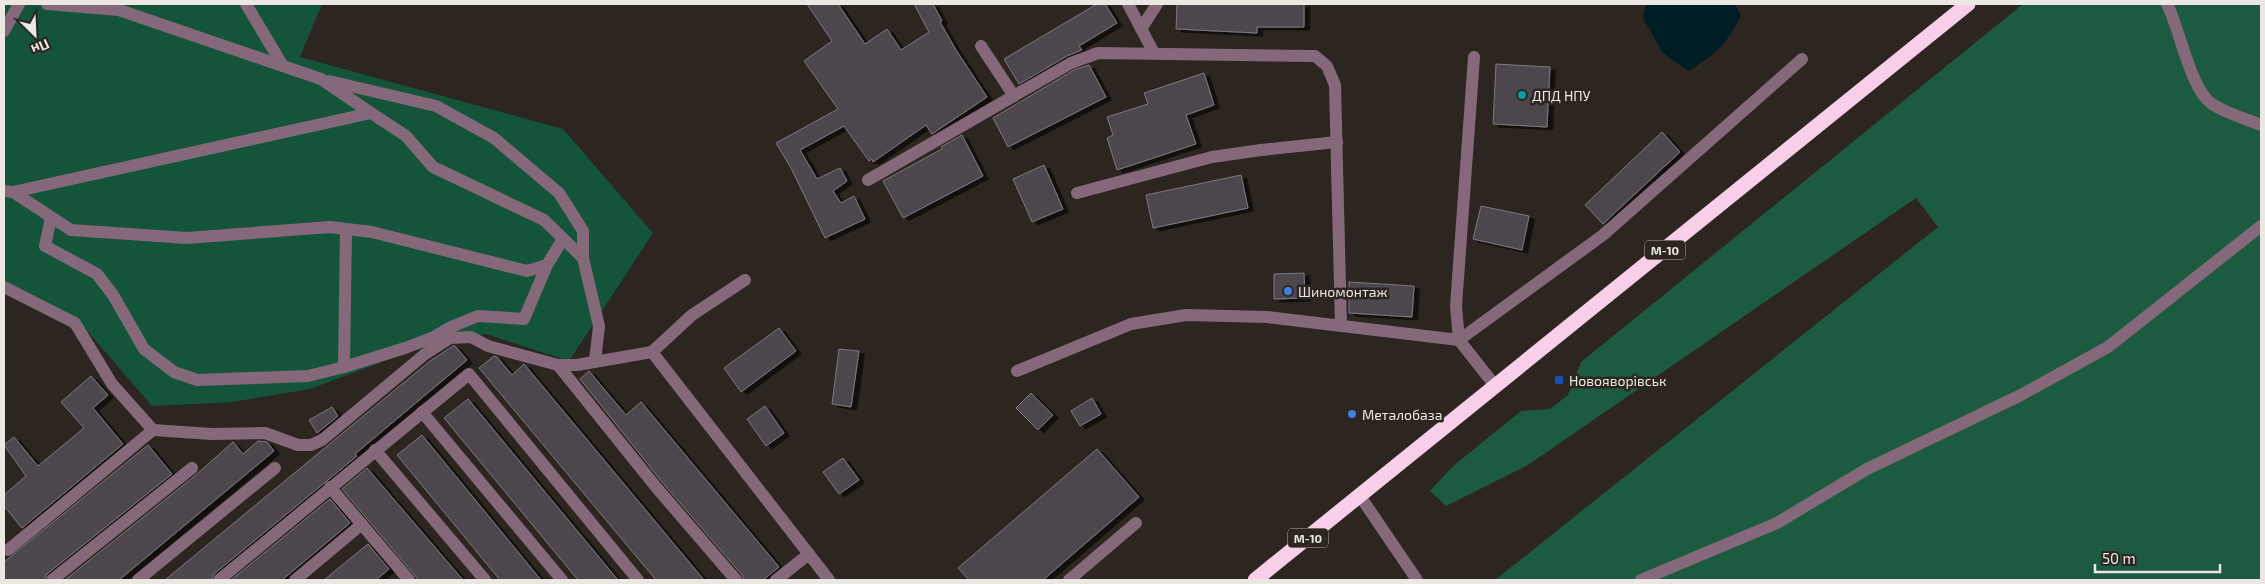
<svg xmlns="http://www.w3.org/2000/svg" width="2265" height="584" viewBox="0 0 2265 584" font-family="'Exo 2',sans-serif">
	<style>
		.green { fill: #14543a }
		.forest { fill: #1c5b40 }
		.water { fill: #001d23 }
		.building { fill: #4d474e; stroke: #7e787f; filter: url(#shadow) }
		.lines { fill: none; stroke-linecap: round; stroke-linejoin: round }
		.minor { stroke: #85697a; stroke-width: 12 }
		.highway { stroke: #f8cee9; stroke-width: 15 }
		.culture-dot { fill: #0f9aa8; stroke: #2c2520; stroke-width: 2 }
		.shop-dot { fill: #3f7fe0; stroke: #2c2520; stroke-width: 2 }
		.transit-dot { fill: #1a4fb4; stroke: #2c2520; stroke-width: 2 }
		.labels { text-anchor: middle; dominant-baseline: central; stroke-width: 5; stroke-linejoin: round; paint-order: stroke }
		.shield { fill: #2c2520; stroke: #b2ada8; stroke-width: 1 }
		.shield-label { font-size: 12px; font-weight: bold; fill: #ebe7e3 }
		.poi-label { font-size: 14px; fill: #ebe7e3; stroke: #2c2520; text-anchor: start }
	</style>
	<defs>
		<filter id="shadow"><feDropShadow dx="5.5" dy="3" stdDeviation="0" flood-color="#0009"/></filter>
	</defs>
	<rect width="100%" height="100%" fill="#2c2520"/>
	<!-- green -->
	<polygon class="green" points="4,4 322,4 300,57 563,129 653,233 569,361 486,334 414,350 310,389 232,402 152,406 77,319 4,281"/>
	<!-- forest -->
	<polygon class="forest" points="2023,4 2261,4 2261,580 1495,580 1938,227 1916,198 1528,465 1446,506 1430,491 1452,467 1521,411 1550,409 1568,395 1581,362"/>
	<!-- water -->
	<path class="water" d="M 1646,4 L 1735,4 L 1741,16 C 1725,45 1717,54 1688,71 L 1663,53 L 1643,18 Z"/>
	<!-- building -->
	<g class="building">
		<polygon points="807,4 838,4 865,44 887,29 901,50 929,32 914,4 933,4 942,21 940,22 956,50 987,97 932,134 926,125 873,162 872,159 869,161 844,126 800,150 817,179 840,168 847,181 833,191 841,203 854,196 865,219 825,238 791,168 776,143 838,109 804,61 832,41"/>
		<polygon points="1097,4 1105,4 1117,23 1079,46 1082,50 1067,56 1019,84 1004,59"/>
		<polygon points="1177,4 1304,4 1304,27 1257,27 1257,33 1176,29"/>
		<polygon points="1496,64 1550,67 1547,127 1493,124"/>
		<polygon points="1089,65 1106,97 1008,147 993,118 1074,70"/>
		<polygon points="1204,73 1214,105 1186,115 1196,144 1117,170 1107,138 1113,135 1107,117 1148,104 1144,93"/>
		<polygon points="1662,132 1680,152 1603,224 1585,205"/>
		<polygon points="962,135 983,176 903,218 883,181 942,149 941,147"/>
		<polygon points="1044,165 1063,209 1032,222 1013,179"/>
		<polygon points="1241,175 1248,208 1153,228 1146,195"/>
		<polygon points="1481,206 1529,216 1522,250 1473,239"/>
		<polygon points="1304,273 1305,298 1274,299 1274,274"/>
		<polygon points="1349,282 1414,286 1412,317 1349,313"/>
		<polygon points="779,328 796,351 741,392 724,368"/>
		<polygon points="453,346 455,346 467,360 355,454 357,456 214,574 211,580 165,580 430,361"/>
		<polygon points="839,349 859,351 851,407 832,404"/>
		<polygon points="494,356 497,357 512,375 524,364 704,580 656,580 479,368"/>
		<polygon points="589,371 626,415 641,402 779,567 763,580 744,580 742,575 662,482 580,379"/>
		<polygon points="91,376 108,395 93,408 123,444 22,528 4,506 4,495 26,476 4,445 14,437 38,466 84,428 61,402"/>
		<polygon points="1031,393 1053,415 1038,430 1016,408"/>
		<polygon points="1092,398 1101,414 1080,426 1071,411"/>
		<polygon points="468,399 618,580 578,580 444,418"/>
		<polygon points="765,406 784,433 766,446 747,419"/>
		<polygon points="332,407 338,416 317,433 309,420"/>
		<polygon points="422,435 541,580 500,580 397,455"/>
		<polygon points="258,441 267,442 274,451 119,580 65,580 197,474 233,442 243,454"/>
		<polygon points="148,445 172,474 47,574 44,580 4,580 4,562"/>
		<polygon points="1097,449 1139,497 1043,580 969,580 958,568"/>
		<polygon points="843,458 859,480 839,494 823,472"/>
		<polygon points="367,468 463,580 419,580 417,578 342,489"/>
		<polygon points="330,499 350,523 282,580 231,580"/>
		<polygon points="368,544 389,569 376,580 324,580"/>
	</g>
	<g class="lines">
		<!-- minor -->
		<g class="minor">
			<polyline points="47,4 119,10 321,79 371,113"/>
			<polyline points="246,4 283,66"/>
			<polyline points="1128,4 1154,53"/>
			<path d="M 2167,4 C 2180,29 2190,89 2212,104 C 2226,113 2246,119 2261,125"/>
			<polyline points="1141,29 1157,4"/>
			<polyline points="4,31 19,4"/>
			<polyline points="981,46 1014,96"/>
			<polyline points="329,81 436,106 494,138 559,193 583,231 583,258"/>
			<polyline points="868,180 1071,63 1098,53 1315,56 1327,66 1335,85 1341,326"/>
			<polyline points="4,191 13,192 371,113 406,136 433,167 544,220 583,258 599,326 595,361"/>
			<polyline points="13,192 71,230 187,238 330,227 372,232 527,271 547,265 563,239"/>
			<polyline points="1077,193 1212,157 1261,150 1337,142"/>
			<polyline points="51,218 45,246 97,274 113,295 144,349 174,372 197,380 308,376 344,367 405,348 434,337 451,327 478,316 524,319 547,265"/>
			<polyline points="4,287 75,323 112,384 153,430 212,434 265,433 298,445 311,445 322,440 425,354 450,338 471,337 488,346 558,365 577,365 652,352 829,580"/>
			<polyline points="1459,340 1603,235 1802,59"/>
			<polyline points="1459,340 1456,306 1474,57"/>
			<polyline points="652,352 692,315 745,280"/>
			<polyline points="558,365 656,487 736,580"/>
			<polyline points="344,367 346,229"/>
			<polyline points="1017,371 1131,324 1186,315 1267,317 1459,340 1496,387"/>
			<polyline points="422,412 562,580"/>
			<polyline points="375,450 485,580"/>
			<polyline points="330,487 409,580"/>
			<polyline points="1360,496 1417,580"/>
			<polyline points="8,550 153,430"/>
			<polyline points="52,580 192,468"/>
			<polyline points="138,580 275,468"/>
			<polyline points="219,580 469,374 638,580"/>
			<polyline points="295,580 362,524"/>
			<polyline points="776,580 809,554"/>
			<polyline points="1069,580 1136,523"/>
			<polyline points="1641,580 1777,523 1867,469 2019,396 2108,347 2261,226"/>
		</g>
		<!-- highway -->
		<polyline class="highway" points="1255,580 1968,4"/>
	</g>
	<!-- markers -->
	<circle class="culture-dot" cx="1522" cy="95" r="5"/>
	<g class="shop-dot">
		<circle cx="1288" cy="291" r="5"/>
		<circle cx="1352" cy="414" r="5"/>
	</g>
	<rect class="transit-dot" x="1554" y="375" width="10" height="10" rx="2.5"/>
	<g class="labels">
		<!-- shield labels -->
		<g class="shield">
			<rect x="1645" y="240.5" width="40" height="19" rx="4"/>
			<rect x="1288" y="528.5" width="40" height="19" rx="4"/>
		</g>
		<g class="shield-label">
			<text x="1665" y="250">М-10</text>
			<text x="1308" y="538">М-10</text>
		</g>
		<!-- poi labels -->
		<g class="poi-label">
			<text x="1532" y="95">ДПД НПУ</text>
			<text x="1298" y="291">Шиномонтаж</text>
			<text x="1569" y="380">Новояворівськ</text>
			<text x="1362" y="414">Металобаза</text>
		</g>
	</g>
	<!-- border -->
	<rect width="2265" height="584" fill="none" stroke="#ebe7e3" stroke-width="10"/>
	<!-- north arrow -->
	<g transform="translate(35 35) rotate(156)" stroke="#2c2520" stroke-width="4" paint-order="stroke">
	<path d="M0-4L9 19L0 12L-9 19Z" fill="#ebe7e3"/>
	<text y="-8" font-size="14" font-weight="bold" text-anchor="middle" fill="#ebe7e3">Пн</text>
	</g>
	<!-- scale -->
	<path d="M2095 564v8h125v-8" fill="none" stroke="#ebe7e3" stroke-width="2.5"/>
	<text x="2102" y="564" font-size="15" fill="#ebe7e3" stroke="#2c2520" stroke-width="4" paint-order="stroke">50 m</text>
</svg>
